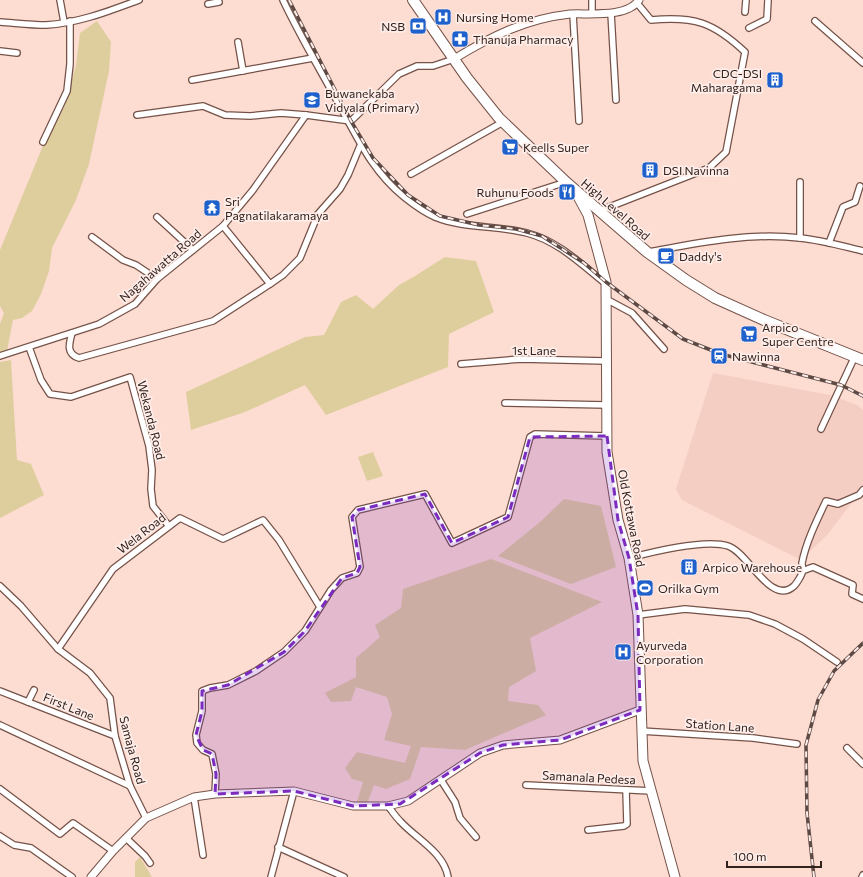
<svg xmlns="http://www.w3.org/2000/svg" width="863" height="877" viewBox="0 0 863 877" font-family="Commissioner,sans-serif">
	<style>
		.built { fill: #f5cec3 }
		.green { fill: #dfce9d }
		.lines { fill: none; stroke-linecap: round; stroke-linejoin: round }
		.minor-casing { stroke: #755248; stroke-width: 8 }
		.tertiary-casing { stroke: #755248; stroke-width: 9 }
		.primary-casing { stroke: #755248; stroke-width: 11 }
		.trunk-casing { stroke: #755248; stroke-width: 12 }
		.minor { stroke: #fff; stroke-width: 5.5 }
		.tertiary { stroke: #fff; stroke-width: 7 }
		.primary { stroke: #fff; stroke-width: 9 }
		.trunk { stroke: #fff; stroke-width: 10 }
		.rail-casing { stroke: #5d4a45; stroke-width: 3.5 }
		.rail { stroke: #feede8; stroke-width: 2; stroke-dasharray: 6; stroke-linecap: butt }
		.marked { fill: #7b2cbf; fill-opacity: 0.2; stroke: #7b2cbf; stroke-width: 3; stroke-dasharray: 8 5; stroke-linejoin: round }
		.labels { text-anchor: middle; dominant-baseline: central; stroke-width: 3.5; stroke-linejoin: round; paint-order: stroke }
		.poi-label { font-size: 12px; fill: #31221e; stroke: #feede8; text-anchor: start }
		.street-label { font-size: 12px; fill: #31221e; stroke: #feede8 }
	</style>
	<rect width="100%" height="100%" fill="#fddcd2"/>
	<!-- built -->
	<polygon class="built" points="713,373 830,395 857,405 863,410 863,488 828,534 801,560 682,500 676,489"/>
	<!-- green -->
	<g class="green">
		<polygon points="97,21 111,42 109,71 89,164 76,200 52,248 49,271 41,294 32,311 22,318 13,320 7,351 0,352 0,324 4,313 0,306 0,250 42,148 64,107 76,65 80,33"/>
		<polygon points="445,257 476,261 494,312 449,334 448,367 326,415 305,385 245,412 191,430 186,392 305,337 324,335 341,302 356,295 373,309 399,285 415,276"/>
		<polygon points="11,360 17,460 31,464 44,495 0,518 0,362"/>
		<polygon points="373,452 383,476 367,481 358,457"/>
		<polygon points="564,499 601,506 616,567 571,584 498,556 540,522"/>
		<polygon points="491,559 602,602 530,638 536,671 509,687 508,701 538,705 546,715 465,750 421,747 410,779 386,789 374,785 367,804 356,805 363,782 352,779 345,768 357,752 405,763 411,746 384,740 392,714 387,697 356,687 351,701 331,702 325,693 356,677 356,658 380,637 375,625 401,608 403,589"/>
		<polygon points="140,857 152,877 135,877 135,862"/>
	</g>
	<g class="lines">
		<!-- minor casing -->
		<g class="minor-casing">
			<g id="minor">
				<polyline points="60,0 64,22"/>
				<path d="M 283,0 C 299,34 318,66 336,99 C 357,136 370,169 404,197 C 414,205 423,212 435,217 C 465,229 497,225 527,233 C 558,241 581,264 605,283"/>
				<polyline points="592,0 592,13"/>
				<polyline points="208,4 219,2"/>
				<polyline points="745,12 746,0"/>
				<polyline points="611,13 616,100"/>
				<polyline points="573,14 579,121"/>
				<polyline points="815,21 863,63"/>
				<path d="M 0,22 C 15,23 31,25 46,25 C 79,23 109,11 139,0"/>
				<polyline points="749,28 767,19 768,0"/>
				<polyline points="238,42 243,71"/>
				<polyline points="0,51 17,53"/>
				<polyline points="192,80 313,58"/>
				<polyline points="137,115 203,106 225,115 250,116 281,113 306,115"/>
				<polyline points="43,142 67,91 70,64 70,21"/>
				<polyline points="411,174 503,122"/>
				<path d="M 599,211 L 709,168 L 726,152 L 745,52 C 713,22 694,16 651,20 L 637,3"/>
				<polyline points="467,214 566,182"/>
				<polyline points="157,217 193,250"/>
				<polyline points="223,226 270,284 283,275 300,258 318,214 340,189 348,175 360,146"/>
				<polyline points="92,237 123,260 136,265 157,279"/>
				<polyline points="800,238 800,182"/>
				<polyline points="829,243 843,207 855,202 860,186"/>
				<path d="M 648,252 C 697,243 749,232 800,238 C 821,240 842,246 863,251"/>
				<polyline points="606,299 632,313 664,349"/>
				<path d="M 72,333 C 69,344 66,354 79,358 L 213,321 L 270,284"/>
				<polyline points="29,347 41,380 50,394 71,397 130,377 149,446 152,470 151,489 153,506 168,525"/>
				<polyline points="0,356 99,324 135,304 157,279 223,226 253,190 306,115 351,121 399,74 417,66 433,66 454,59"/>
				<polyline points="461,364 521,359 606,361"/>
				<polyline points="505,403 607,405"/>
				<polyline points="821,429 855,356"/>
				<path d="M 629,558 C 652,552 706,539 728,546 C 748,552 771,607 794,586 C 797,583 801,576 802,573 C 803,570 802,566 802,563 C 806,542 817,520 826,501 L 838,504 L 859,495 L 863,490"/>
				<polyline points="802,571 813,567 853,585 852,594 863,599"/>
				<polyline points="0,586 21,606 58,649 90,673 110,698 115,736 130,786 146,818"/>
				<polyline points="638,615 685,609 749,615 775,624 803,639 837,662"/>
				<polyline points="58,649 113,569 180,518 223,539 263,520 279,540 320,607"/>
				<polyline points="34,690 28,702 115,736"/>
				<polyline points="0,691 28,702"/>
				<polyline points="0,725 130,786"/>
				<polyline points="641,731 753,738 797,744"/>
				<polyline points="847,748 863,764"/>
				<polyline points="441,780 455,802 460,818 476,837"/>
				<polyline points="526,785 652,791"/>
				<polyline points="0,789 60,834 73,823 113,851"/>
				<polyline points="215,794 216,774 212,754 203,750 197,743 196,735 202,711 202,691 210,688 228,685 256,671 284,652 305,631 331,590 342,578 357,573 360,567 352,517 358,510 425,494 452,543 508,517 530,437 535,434 607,436"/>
				<polyline points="194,797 203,855"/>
				<path d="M 388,806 C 392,811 395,816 400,821 C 415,838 444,852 448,877"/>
				<polyline points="588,830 624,826 627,824 626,790"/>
				<polyline points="0,836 14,845 31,848 72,877"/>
				<polyline points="126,838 145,856 150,863"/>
				<polyline points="278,847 344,877"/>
				<polyline points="271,877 294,791"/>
				<polyline points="862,877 863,875"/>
			</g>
		</g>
		<!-- tertiary casing -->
		<g class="tertiary-casing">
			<g id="tertiary">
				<path d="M 454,59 C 492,36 525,19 570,14 C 589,13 627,18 639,0"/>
				<polyline points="91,877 113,851 146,818 194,797 215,794 294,791 353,806 388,806 408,801 480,753 503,745 560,740 640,710"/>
			</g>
		</g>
		<!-- primary casing -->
		<g class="primary-casing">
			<polyline id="primary" points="575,191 588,215 606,282 607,452 618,520 629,558 638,615 643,761 675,877"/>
		</g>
		<!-- trunk casing -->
		<g class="trunk-casing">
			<polyline id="trunk" points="413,0 467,78 499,118 566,182 647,252 686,280 715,298 764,320 863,360"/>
		</g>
		<!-- minor -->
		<use href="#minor" class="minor"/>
		<!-- tertiary -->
		<use href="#tertiary" class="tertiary"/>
		<!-- primary -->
		<use href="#primary" class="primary"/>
		<!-- trunk -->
		<use href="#trunk" class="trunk"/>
		<!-- rail casing -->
		<g class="rail-casing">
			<g id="rail">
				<polyline points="289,0 351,121 373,158 408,195 440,216 479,225 516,229 542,236 584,263 606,282 683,339 721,354 841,385 863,396"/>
				<polyline points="814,877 807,813 806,745 818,700 834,671 863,643"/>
			</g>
		</g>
		<!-- rail -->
		<use href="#rail" class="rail"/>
	</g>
	<!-- marked area -->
	<path class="marked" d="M 607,436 L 618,520 L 629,558 L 638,615 L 640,710 L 560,740 L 503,745 L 480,753 L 400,804 L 353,806 L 294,791 L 215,794 L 216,774 L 212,754 L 203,750 L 196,735 L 202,711 L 202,691 L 228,685 L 284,652 L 305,631 L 342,578 L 357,573 L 360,567 L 352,517 L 358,510 L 425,494 L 452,543 L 508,517 L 530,437 Z"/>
	<!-- icons -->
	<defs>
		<g id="hospital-square" transform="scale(0.9)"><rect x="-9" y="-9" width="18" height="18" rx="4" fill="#1e60cc" stroke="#feede8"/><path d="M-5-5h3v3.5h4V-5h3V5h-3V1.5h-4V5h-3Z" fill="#fff"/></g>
		<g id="bank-square" transform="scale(0.9)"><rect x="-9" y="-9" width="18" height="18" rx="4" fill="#1e60cc" stroke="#feede8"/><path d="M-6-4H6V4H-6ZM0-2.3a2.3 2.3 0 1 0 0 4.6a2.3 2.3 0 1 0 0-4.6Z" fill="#fff"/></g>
		<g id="pharmacy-square" transform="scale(0.9)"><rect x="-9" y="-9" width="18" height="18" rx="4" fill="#1e60cc" stroke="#feede8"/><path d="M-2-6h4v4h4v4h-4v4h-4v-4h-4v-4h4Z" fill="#fff"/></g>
		<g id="building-square" transform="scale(0.9)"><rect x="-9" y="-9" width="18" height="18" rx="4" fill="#1e60cc" stroke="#feede8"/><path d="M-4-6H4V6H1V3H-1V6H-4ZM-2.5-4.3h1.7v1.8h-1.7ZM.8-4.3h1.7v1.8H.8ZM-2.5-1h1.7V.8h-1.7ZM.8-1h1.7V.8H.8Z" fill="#fff"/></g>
		<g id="school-square" transform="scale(0.9)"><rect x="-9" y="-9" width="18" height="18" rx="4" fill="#1e60cc" stroke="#feede8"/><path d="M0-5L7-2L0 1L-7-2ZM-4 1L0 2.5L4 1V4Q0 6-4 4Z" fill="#fff"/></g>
		<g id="supermarket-square" transform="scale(0.9)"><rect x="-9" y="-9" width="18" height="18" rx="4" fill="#1e60cc" stroke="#feede8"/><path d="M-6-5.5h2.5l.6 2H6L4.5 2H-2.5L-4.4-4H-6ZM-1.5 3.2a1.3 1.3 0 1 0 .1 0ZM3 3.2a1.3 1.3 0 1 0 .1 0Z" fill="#fff"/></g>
		<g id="restaurant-square" transform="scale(0.9)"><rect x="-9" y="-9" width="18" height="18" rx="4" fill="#1e60cc" stroke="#feede8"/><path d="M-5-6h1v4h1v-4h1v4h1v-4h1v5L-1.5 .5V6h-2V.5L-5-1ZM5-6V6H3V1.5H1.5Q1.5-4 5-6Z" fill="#fff"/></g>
		<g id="temple-square" transform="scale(0.9)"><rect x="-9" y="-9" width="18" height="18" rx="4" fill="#1e60cc" stroke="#feede8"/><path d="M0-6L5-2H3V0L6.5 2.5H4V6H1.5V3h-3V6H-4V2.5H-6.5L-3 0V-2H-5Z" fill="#fff"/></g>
		<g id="cafe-square" transform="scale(0.9)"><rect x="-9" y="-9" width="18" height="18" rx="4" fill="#1e60cc" stroke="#feede8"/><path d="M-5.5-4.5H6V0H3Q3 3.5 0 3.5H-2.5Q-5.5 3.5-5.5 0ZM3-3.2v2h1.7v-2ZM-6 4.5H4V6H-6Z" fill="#fff"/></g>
		<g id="station-square" transform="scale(0.9)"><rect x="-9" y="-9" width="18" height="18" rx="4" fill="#1e60cc" stroke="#feede8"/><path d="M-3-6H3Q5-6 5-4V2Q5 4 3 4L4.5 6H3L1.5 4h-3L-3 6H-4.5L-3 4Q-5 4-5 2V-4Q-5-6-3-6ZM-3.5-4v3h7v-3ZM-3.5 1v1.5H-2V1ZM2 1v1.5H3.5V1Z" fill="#fff"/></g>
		<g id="stadium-square" transform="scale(0.9)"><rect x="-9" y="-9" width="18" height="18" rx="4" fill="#1e60cc" stroke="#feede8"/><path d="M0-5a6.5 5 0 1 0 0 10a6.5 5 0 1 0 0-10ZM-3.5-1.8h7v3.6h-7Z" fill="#fff"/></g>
	</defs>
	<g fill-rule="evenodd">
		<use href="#hospital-square" x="443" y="17"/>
		<use href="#bank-square" x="418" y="26"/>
		<use href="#pharmacy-square" x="460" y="39"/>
		<use href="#building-square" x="775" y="80"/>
		<use href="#school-square" x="312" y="100"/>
		<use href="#supermarket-square" x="510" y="147"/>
		<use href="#building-square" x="650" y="170"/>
		<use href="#restaurant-square" x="567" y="192"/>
		<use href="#temple-square" x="212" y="208"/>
		<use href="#cafe-square" x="666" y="256"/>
		<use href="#supermarket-square" x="749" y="334"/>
		<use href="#station-square" x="719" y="356"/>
		<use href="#building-square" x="689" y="567"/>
		<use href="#stadium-square" x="645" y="588"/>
		<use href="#hospital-square" x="623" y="652"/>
	</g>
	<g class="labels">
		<!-- poi labels -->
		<g class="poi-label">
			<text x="456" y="17">Nursing Home</text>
			<text x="405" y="26" text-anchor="end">NSB</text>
			<text x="473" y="39">Thanuja Pharmacy</text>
			<text x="762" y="73" text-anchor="end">CDC-DSI<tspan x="762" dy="14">Maharagama</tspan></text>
			<text x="325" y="93">Buwanekaba<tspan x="325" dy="14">Vidyala (Primary)</tspan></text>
			<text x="523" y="147">Keells Super</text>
			<text x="663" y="170">DSI Navinna</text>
			<text x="554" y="192" text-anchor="end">Ruhunu Foods</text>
			<text x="225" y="201">Sri<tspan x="225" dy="14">Pagnatilakaramaya</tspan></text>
			<text x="679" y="256">Daddy's</text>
			<text x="762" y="327">Arpico<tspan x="762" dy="14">Super Centre</tspan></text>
			<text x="732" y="356">Nawinna</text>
			<text x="702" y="567">Arpico Warehouse</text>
			<text x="658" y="588">Orilka Gym</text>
			<text x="636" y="645">Ayurveda<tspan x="636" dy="14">Corporation</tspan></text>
		</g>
		<!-- street labels -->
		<g class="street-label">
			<text transform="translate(616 209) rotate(41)">High Level Road</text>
			<text transform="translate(160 265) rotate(-41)">Nagahawatta Road</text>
			<text x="534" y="350">1st Lane</text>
			<text transform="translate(152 420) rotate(76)">Wekanda Road</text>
			<text transform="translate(632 518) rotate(79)">Old Kottawa Road</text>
			<text transform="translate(141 533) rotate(-38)">Wela Road</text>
			<text transform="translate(69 706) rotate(22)">First Lane</text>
			<text transform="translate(720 725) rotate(4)">Station Lane</text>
			<text transform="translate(133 750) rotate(75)">Samaja Road</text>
			<text transform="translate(589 777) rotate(3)">Samanala Pedesa</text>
		</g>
	</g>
	<!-- scale -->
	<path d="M727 861v6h94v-6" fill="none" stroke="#31221e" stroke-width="2"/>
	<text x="733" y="861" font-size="12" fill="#31221e" stroke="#feede8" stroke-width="3" paint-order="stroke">100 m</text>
</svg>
